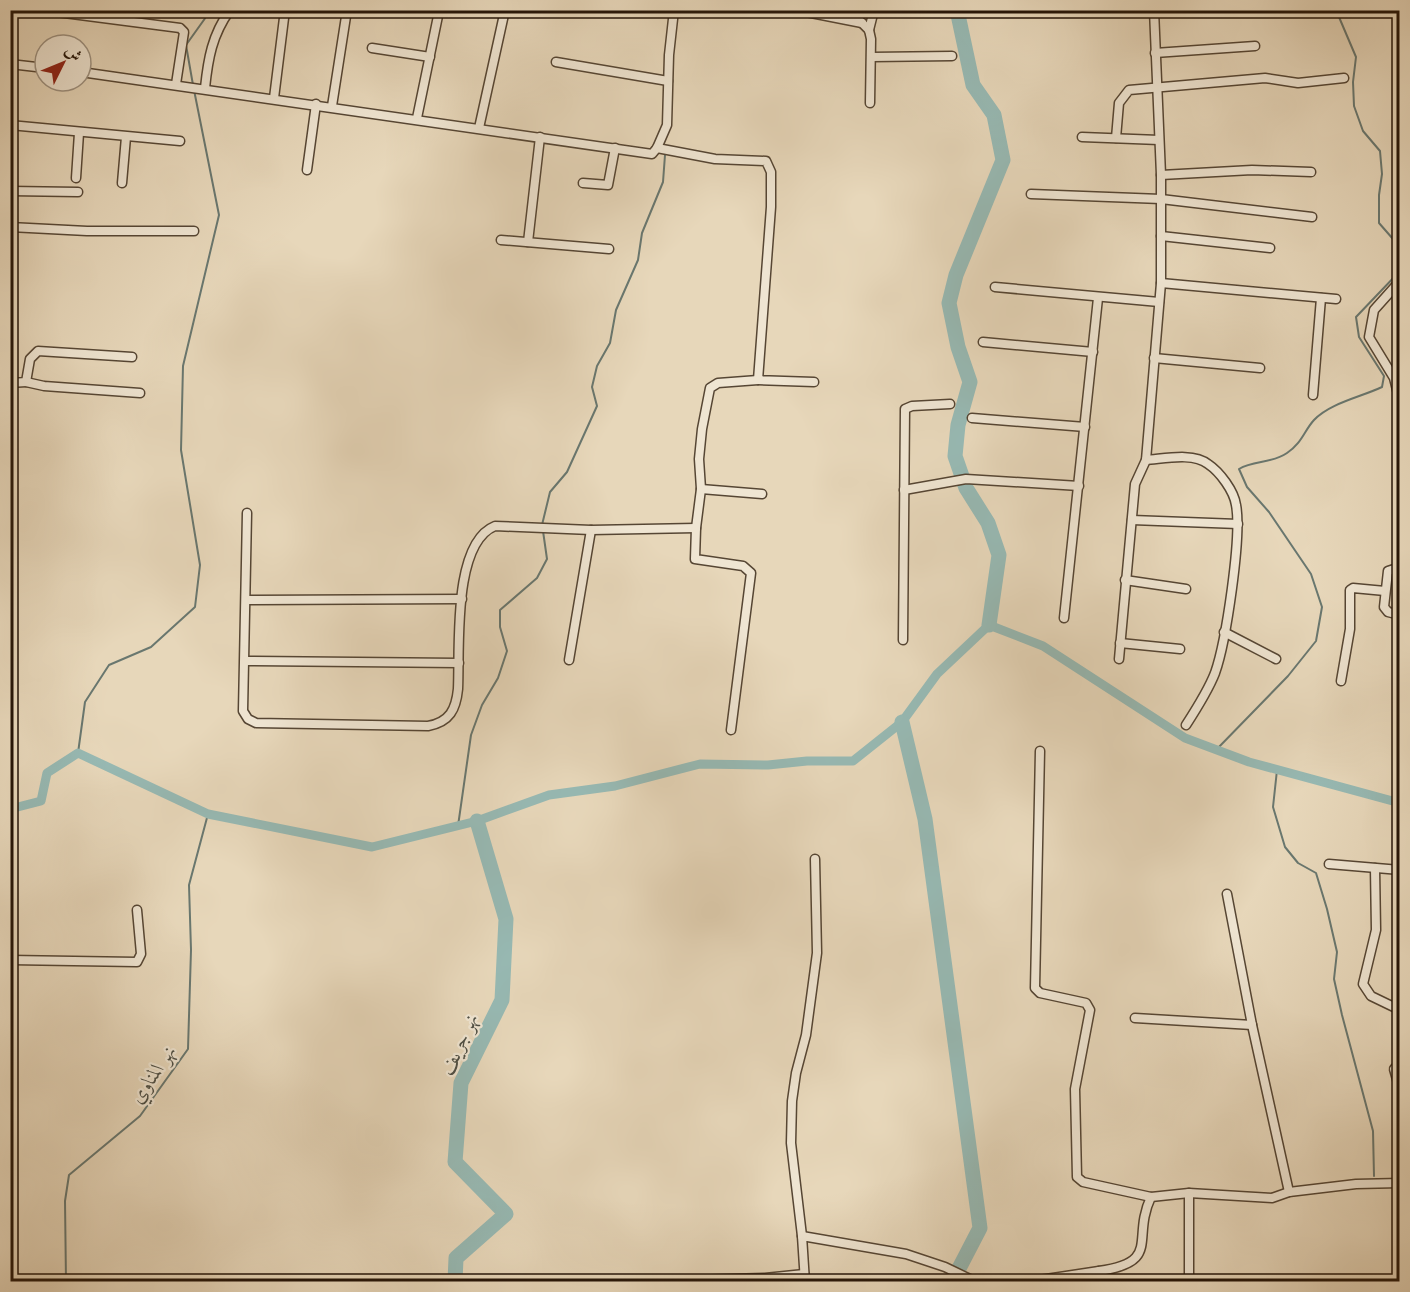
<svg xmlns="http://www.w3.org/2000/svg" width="1410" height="1292" viewBox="0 0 1410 1292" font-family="'IM FELL Double Pica',Amiri,serif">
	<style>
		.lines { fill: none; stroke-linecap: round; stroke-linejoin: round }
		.stream { stroke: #69776f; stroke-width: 2 }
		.canal { stroke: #97b9b3; stroke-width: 9 }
		.river { stroke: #97b9b3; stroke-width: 15 }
		.minor-casing { stroke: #564634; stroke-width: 11 }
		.minor { stroke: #efe5d2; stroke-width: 8 }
		.labels { text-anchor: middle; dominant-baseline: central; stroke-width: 4.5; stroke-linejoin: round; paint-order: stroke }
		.water-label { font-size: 20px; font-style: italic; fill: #4d4e44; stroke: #efe5d2 }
	</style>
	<rect width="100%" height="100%" fill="#e7d7ba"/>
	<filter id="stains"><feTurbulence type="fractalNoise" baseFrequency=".00333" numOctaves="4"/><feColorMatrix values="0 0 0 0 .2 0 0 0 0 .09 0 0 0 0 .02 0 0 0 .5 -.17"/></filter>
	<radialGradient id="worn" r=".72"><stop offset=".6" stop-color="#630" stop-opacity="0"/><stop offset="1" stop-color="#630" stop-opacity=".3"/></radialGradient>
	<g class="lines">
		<!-- stream -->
		<g class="stream">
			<polyline points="1336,10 1356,57 1353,82 1354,106 1363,131 1380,151 1382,174 1379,195 1379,223 1400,247"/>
			<polyline points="193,85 186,45 211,10"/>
			<polyline points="542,525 550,492 567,472 597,406 592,387 597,366 610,343 616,310 638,260 642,233 663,182 665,155"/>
			<path d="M 1216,750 L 1288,676 L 1316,641 L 1322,607 L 1311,574 L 1269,512 L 1247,487 L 1239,469 C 1254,460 1271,464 1287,453 C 1302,443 1304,431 1314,420 C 1330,403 1361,397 1382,387 L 1384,376 L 1359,337 L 1356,317 L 1400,271"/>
			<polyline points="78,753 85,702 109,665 151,647 195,607 200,565 181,450 183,366 219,215 194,90"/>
			<polyline points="1277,770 1273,807 1285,847 1298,863 1316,873 1327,909 1337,952 1334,979 1342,1015 1373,1131 1374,1176"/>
			<polyline points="458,826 471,735 482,705 498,678 507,651 500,627 500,610 537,578 547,559 543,531"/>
			<polyline points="66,1282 65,1201 69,1175 140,1116 188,1049 191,950 189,885 208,814"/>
		</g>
		<!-- canal -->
		<polyline class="canal" points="10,809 41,801 47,773 78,753 208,814 372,847 477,821 549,795 615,786 700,764 768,765 807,761 853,761 902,722 937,674 989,625 1043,646 1185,738 1249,762 1400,803"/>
		<!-- river -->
		<g class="river">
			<polyline points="957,10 973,85 994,115 1003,160 956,275 949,303 958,347 970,382 958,425 955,456 966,488 988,523 999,555 989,625"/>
			<polyline points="902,722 925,819 980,1228 952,1282"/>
			<polyline points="455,1282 456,1258 506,1214 455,1162 461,1083 502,1000 506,919 477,821"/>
		</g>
		<!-- minor casing -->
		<g class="minor-casing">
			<g id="minor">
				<polyline points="41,10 180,28 184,32 176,84"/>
				<polyline points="796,10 862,23"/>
				<polyline points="849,10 869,30 871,39 870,103"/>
				<polyline points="869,30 874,10"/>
				<polyline points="372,48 430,57"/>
				<polyline points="1155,53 1255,46"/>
				<polyline points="872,57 952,56"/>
				<polyline points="556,62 668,81"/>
				<polyline points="10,64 45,68"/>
				<polyline points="81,72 652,154 657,148 667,125 669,55 674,10"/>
				<path d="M 205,88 C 208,59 212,35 230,10"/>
				<polyline points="274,98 285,10"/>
				<polyline points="332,106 347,10"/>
				<polyline points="417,118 438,16 435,10"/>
				<polyline points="10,125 180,141"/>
				<polyline points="479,128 505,10"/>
				<polyline points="1082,137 1159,140"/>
				<polyline points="1116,138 1119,103 1129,90 1265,78 1298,83 1344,78"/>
				<polyline points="657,148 715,159 766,161 771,172 771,207 758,380 814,382"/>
				<polyline points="307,170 316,104"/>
				<polyline points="1161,175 1252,170 1311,172"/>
				<polyline points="76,178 79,133"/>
				<polyline points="122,183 126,137"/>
				<polyline points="583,183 608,185 615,148"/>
				<polyline points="10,191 78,192"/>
				<polyline points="1031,194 1161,199 1312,217"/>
				<polyline points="10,227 87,231 194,231"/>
				<polyline points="1161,236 1270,248"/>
				<polyline points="501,240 609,249"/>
				<polyline points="528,242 540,137"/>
				<polyline points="1400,281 1374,310 1369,337 1394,378 1400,402"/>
				<polyline points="1161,283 1336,299"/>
				<polyline points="995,287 1159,302"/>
				<polyline points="983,342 1093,352"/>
				<polyline points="1154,358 1260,368"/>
				<polyline points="26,382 44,386 140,393"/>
				<polyline points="10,383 26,382 30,359 38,351 132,357"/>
				<polyline points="1313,395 1321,298"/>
				<polyline points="972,418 1085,427"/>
				<path d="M 1146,460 C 1163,459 1193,452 1208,464 C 1220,472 1234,491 1236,505 C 1242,536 1226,642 1215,673 C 1208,691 1197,708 1186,725"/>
				<polyline points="701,489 762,494"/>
				<polyline points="904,490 966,479 1079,486"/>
				<path d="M 247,513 L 243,711 L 248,719 L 256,723 L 428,726 C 450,722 456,709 458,689 C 460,649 452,543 495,526 L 591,530 L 696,528"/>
				<polyline points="1132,520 1238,524"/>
				<polyline points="1400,567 1388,571 1384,607 1388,612 1400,615"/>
				<polyline points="1125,580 1186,589"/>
				<polyline points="246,600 462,599"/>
				<polyline points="1064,618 1098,298"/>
				<polyline points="1224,632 1276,659"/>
				<polyline points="903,640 905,409 912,406 950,404"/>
				<polyline points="1120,643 1180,649"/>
				<polyline points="1119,659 1135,484 1146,460 1161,283 1161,175 1154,10"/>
				<polyline points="569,660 591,530"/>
				<polyline points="245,661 459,663"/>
				<polyline points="1341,681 1350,629 1350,590 1353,588 1385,591"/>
				<polyline points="731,730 751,573 743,566 695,559 696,528 701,489 699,459 702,429 710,388 718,383 758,380"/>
				<polyline points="1040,751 1035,988 1040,993 1086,1003 1090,1010 1075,1089 1077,1177 1083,1182 1151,1197"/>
				<polyline points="1329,864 1400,870"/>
				<polyline points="1375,868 1376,930 1363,984 1371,996 1400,1010"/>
				<polyline points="1227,894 1252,1025 1289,1192"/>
				<polyline points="10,960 137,962 141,954 137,910"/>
				<polyline points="1135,1018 1252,1025"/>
				<polyline points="1400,1063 1394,1069 1400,1090"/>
				<polyline points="802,1236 791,1143 792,1101 796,1073 806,1035 817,953 815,859"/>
				<polyline points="621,1282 765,1278 804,1274"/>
				<polyline points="805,1282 802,1236 906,1254 945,1267 976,1282"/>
				<polyline points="1026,1282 1099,1271"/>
				<path d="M 1100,1282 L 1099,1271 C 1162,1262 1131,1239 1151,1197 L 1189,1193 L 1272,1198 L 1289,1192 L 1356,1184 L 1400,1183"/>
				<polyline points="1189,1282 1189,1193"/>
			</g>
		</g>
		<!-- minor -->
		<use href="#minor" class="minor"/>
	</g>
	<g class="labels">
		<!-- water labels -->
		<g class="water-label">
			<text transform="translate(459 1044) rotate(-66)">نهر جريف</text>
			<text transform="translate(153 1074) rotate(-56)">نهر المناوي</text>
		</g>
	</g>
	<!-- margin -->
	<rect width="1410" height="1292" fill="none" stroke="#e7d7ba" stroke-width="36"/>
	<rect x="12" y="12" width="1386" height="1268" fill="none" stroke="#251508" stroke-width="3"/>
	<rect x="18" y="18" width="1374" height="1256" fill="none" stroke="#251508" stroke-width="1.5"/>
	<!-- north arrow -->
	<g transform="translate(63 63) rotate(47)"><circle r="28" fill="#efe5d2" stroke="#9e9281" stroke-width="1.5"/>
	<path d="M0-4.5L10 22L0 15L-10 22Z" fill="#8f2418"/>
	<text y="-9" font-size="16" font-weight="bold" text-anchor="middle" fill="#251508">ش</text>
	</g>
	<rect width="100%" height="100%" filter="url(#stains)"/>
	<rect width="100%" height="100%" fill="url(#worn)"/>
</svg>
